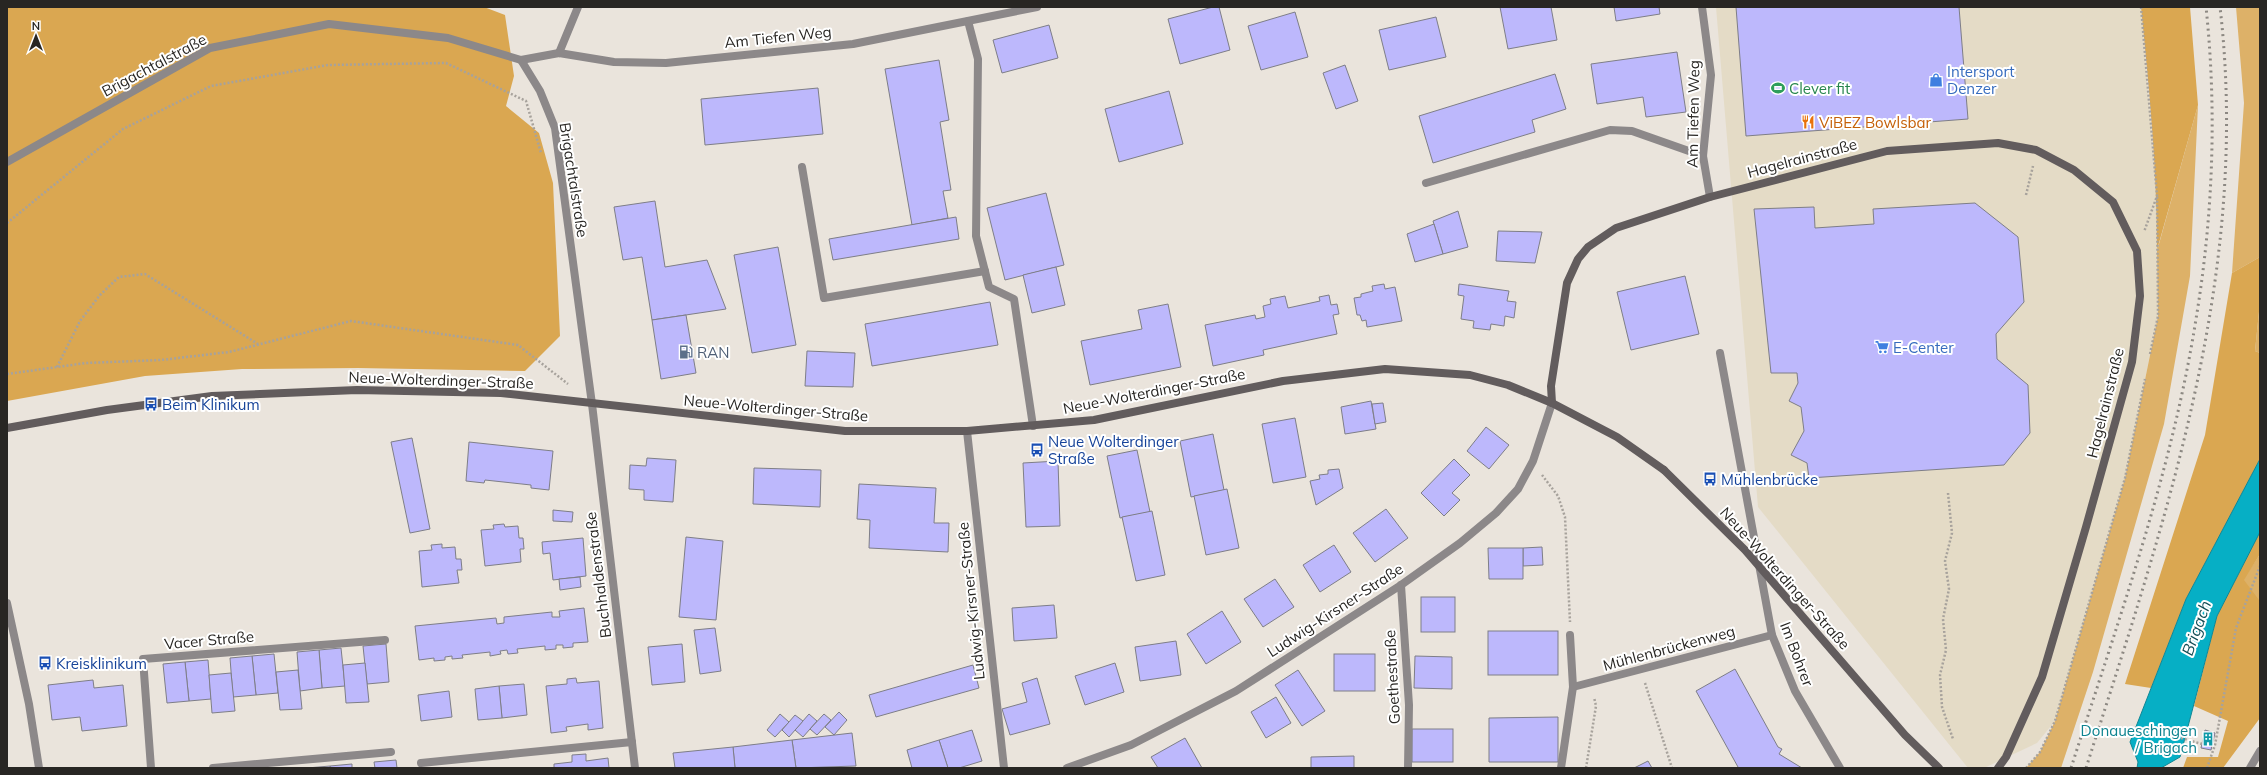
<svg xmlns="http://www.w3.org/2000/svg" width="2267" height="775" viewBox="0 0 2267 775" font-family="Mulish,sans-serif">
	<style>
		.commercial { fill: #e4dbc6 }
		.green { fill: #ddb168 }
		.forest { fill: #daa751 }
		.water { fill: #06afc5; stroke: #108694 }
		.building { fill: #bdb8fc; stroke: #7e7e87 }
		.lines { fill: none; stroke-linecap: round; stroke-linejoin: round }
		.path { stroke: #a7a29c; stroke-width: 2.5; stroke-dasharray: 2 2; stroke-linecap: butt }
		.service { stroke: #8c8889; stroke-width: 8 }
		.minor { stroke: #8c8889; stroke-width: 8 }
		.tertiary { stroke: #8c8889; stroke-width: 8 }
		.secondary { stroke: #625c5d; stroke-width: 8 }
		.rail { stroke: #8c8882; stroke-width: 3; stroke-dasharray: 2 4; stroke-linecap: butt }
		.secondary-bridge { stroke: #625c5d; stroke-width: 8 }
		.labels { text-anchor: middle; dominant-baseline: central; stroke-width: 4; stroke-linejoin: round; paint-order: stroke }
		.street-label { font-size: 15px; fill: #282623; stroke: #fff }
		.shop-label { font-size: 15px; fill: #366cbe; stroke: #fff; text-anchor: start }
		.leisure-label { font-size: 15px; fill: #27864d; stroke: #fff; text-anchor: start }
		.food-label { font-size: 15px; fill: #c56008; stroke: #fff; text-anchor: start }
		.service-label { font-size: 15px; fill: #4e5e75; stroke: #fff; text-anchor: start }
		.transit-label { font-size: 15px; fill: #164399; stroke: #fff; text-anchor: start }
		.culture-label { font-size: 15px; fill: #0d838f; stroke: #fff; text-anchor: end }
		.water-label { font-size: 16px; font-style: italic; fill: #114c55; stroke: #fff }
	</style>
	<rect width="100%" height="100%" fill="#eae4dc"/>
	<!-- commercial -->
	<polygon class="commercial" points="1716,7 2141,7 2157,196 2158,316 2125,478 2055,721 2037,743 1984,768 1968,768 1758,507"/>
	<!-- green -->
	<g class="green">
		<polygon points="2236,7 2260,7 2260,257 2232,273 2244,103"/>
		<polygon points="2198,105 2190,276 2164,424 2093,672 2061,768 2026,768 2040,752 2055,721 2125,478 2158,316 2157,251"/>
		<polygon points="2260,302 2260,353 2255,351"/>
		<polygon points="2260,554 2260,651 2243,580"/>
	</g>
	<!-- forest -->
	<g class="forest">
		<polygon points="7,7 484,7 505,15 514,76 506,106 539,133 553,183 560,336 525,371 358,368 242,369 145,376 7,401"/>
		<path d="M 2141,7 L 2190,7 L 2198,105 L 2157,250 C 2157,169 2149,88 2141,7 Z"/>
		<polygon points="2260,257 2260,302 2255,351 2260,353 2260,459 2186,599 2151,688 2125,684 2205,435 2232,273"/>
		<polygon points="2260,532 2260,554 2244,580 2259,600 2260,718 2223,768 2183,768 2187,757 2218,757 2228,721 2194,706 2217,616"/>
	</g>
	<!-- water -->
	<polygon class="water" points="2260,459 2260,532 2217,616 2180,757 2161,768 2137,768 2138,762 2130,742 2186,599"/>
	<!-- building -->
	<g class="building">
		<polygon points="1213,7 1219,7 1230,50 1180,64 1168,19"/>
		<polygon points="1500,7 1551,7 1557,40 1508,49"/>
		<polygon points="1614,7 1659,7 1660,14 1616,21"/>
		<polygon points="1736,7 1959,7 1968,119 1746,136"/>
		<polygon points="1295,12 1308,57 1261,70 1248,26"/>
		<polygon points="1436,17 1446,57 1389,70 1379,30"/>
		<polygon points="1049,25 1058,58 1002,73 993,40"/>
		<polygon points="1677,52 1686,112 1646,117 1643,97 1597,104 1591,64"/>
		<polygon points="939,60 949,120 940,122 951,190 943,191 948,218 912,225 885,69"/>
		<polygon points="1345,65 1358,101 1336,109 1323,73"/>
		<polygon points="1555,74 1566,109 1532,120 1535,132 1433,163 1419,116"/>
		<polygon points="818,88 823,134 705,145 701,99"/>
		<polygon points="1169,91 1183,144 1119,162 1105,109"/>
		<polygon points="1046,193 1064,265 1005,280 987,208"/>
		<polygon points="655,201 665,267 707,260 726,309 652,320 642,257 623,260 614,207"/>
		<polygon points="1975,203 2018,237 2024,302 1996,334 1997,359 2028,385 2030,433 2004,465 1809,478 1807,463 1791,455 1804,431 1801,407 1789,401 1798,383 1797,373 1771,373 1754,209 1814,207 1815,228 1874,224 1873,209"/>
		<polygon points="1458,211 1468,247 1443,254 1433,221"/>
		<polygon points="956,217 959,239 833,260 829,239"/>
		<polygon points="1434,224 1443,254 1415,262 1407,234"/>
		<polygon points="1498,231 1542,232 1535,263 1496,261"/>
		<polygon points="778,247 796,345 752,353 734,255"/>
		<polygon points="1056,267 1065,305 1032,313 1023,275"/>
		<polygon points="1685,276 1699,334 1631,350 1617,292"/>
		<polygon points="1384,284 1385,289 1395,287 1402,321 1367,327 1366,320 1362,321 1360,315 1357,315 1354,298 1361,297 1361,294 1373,291 1372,286"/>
		<polygon points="1459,284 1509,291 1507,301 1516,302 1514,318 1505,316 1504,326 1491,324 1490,330 1473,328 1474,321 1461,319 1464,296 1458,295"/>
		<polygon points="1329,295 1331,305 1337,304 1339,314 1333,315 1337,334 1263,350 1264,355 1213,366 1205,325 1255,315 1256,319 1265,317 1263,306 1271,304 1270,299 1285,296 1288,308 1320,301 1319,297"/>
		<polygon points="990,302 998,345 872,366 865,324"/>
		<polygon points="1168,304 1181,367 1090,385 1081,341 1142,329 1138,310"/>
		<polygon points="686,315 696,373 661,379 652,320"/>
		<polygon points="807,351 855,353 853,387 805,386"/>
		<polygon points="1371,401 1376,429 1345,434 1341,407"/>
		<polygon points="1383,403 1386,422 1375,424 1372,404"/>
		<polygon points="1295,418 1306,477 1273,483 1262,424"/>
		<polygon points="1486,427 1509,445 1489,469 1467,451"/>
		<polygon points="1213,434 1224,490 1191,497 1180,441"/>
		<polygon points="412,438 430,529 410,533 391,442"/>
		<polygon points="469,442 553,451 549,490 531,488 531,485 485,480 484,483 466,481"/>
		<polygon points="1137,450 1150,512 1120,518 1107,456"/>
		<polygon points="647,458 676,460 673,502 644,500 644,490 629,489 630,465 646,466"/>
		<polygon points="1454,459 1470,475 1452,493 1460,500 1444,516 1421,493"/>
		<polygon points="1058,461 1060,526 1026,527 1023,463"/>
		<polygon points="754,468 821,470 820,507 753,504"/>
		<polygon points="1339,469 1343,488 1316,505 1310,481 1320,479 1319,475 1328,474 1328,470"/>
		<polygon points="859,484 936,488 934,523 949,523 948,552 869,548 870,520 857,519"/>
		<polygon points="1227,489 1239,548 1206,555 1194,496"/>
		<polygon points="1386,509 1408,538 1375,562 1353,533"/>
		<polygon points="553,510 573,512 572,522 553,521"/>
		<polygon points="1152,511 1165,575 1136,581 1122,517"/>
		<polygon points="504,524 505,527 518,526 519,538 523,538 524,549 520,549 521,562 485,566 481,530 494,529 493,525"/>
		<polygon points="686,537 723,541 716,620 679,617"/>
		<polygon points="583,538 586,576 553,580 550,553 543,554 542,542"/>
		<polygon points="442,544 442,548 455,547 456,559 461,559 462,570 457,570 459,583 422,587 419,551 432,550 431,545"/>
		<polygon points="1334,545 1351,572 1320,592 1303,565"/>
		<polygon points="1542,547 1543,565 1523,566 1523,548"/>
		<polygon points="1488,548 1523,548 1523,579 1489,579"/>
		<polygon points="580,577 581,587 560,590 559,579"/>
		<polygon points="1275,579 1294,607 1263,627 1244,599"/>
		<rect x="1421" y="597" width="34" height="35"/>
		<polygon points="1054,605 1057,638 1014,641 1012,608"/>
		<polygon points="584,608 588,642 573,643 573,647 563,648 563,645 556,645 556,649 545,650 545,646 517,649 518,653 508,654 507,650 500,651 501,654 490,656 490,652 462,655 463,658 452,659 452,656 445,657 445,660 434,661 434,658 419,660 415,626 496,618 497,624 504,623 504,617 552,612 552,617 560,617 559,611"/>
		<polygon points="1222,611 1241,642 1206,664 1187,634"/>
		<polygon points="715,628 721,671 700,674 694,630"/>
		<rect x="1488" y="631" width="70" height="44"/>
		<polygon points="1176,641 1181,675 1140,681 1135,647"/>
		<polygon points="386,644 389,682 367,684 363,646"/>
		<polygon points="682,644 685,682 652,685 648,647"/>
		<polygon points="341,648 345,686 322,688 319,650"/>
		<polygon points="319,650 322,688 300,691 297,652"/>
		<polygon points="274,654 278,693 256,695 252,656"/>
		<rect x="1334" y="654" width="41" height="37"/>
		<polygon points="252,656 256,695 233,697 230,658"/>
		<polygon points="1415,656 1452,657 1452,689 1414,688"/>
		<polygon points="208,660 211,699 189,701 185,662"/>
		<polygon points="185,662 189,701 167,703 163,664"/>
		<polygon points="365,663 369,702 346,703 343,665"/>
		<polygon points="1115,663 1124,692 1085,705 1075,676"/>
		<polygon points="973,665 979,688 876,717 869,695"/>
		<polygon points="1735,669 1778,747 1782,749 1779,754 1802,768 1737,768 1738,767 1696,691"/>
		<polygon points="298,670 302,709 280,710 276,672"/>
		<polygon points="1298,670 1325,711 1302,726 1275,685"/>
		<polygon points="231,673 235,711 212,713 209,675"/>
		<polygon points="576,678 577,683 599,681 603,728 588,730 588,724 566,727 567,731 551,733 546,686 567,684 567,679"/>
		<polygon points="1037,678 1050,724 1010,735 1002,709 1027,702 1022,683"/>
		<polygon points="93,680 94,688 123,685 127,726 82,731 80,717 52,720 48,685"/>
		<polygon points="524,684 527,715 502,718 499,686"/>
		<polygon points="499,686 502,718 478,720 475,689"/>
		<polygon points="449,691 452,717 421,721 418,695"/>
		<polygon points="1276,697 1291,723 1266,738 1251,712"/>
		<polygon points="839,712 847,720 834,735 825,727"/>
		<polygon points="780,714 789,722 775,737 767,730"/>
		<polygon points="809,714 817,721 803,737 795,730"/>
		<polygon points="824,714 831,720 817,735 810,729"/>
		<polygon points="795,715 803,721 789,737 782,730"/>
		<polygon points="1558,717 1558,762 1489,762 1489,718"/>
		<rect x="1412" y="729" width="41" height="33"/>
		<polygon points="972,730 982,761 959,768 948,768 939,740"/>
		<polygon points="2205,730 2215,733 2211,750 2201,748"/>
		<polygon points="852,733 856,766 796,768 792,740"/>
		<polygon points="1185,738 1202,768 1158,768 1151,757"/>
		<polygon points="792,740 796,768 735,768 733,747"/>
		<polygon points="939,740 948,768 912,768 907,750"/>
		<polygon points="733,747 735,768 675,768 673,753"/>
		<polygon points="586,754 586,761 608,758 609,768 554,768 554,764 572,762 572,755"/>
		<polygon points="1354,756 1354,768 1311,768 1311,757"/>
		<polygon points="396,760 397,768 375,768 374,762"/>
		<polygon points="1648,761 1652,768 1634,768"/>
		<polygon points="352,764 352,768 330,768 330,766"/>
		<polygon points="330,766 330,768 307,768"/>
	</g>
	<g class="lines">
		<!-- path -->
		<g class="path">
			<polyline points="2141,7 2157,196 2144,232"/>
			<polyline points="2026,195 2033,166"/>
			<polyline points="7,223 123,129 211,86 328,65 446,63 526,101 541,153"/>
			<polyline points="2150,354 2158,316 2157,196"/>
			<polyline points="57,367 80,321 100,295 119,277 145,274 258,344"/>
			<polyline points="7,374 86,363 161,360 229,352 351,321 518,345 568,384"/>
			<polyline points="1542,475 1558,496 1565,517 1570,622"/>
			<polyline points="1948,493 1952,533 1945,561 1949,589 1943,619 1946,650 1940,675 1942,707 1953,739"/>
			<polyline points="1645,683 1672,768"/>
			<polyline points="2181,738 2202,744"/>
			<polyline points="1586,768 1596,706 1594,697"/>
			<polyline points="2026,768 2040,752 2055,721 2125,478 2145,379"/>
			<polyline points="2207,768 2215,745 2236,628 2260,566"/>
		</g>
		<!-- service -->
		<g class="service">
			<polyline points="968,21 978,59 976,236 989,287 1014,299 1033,426"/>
			<polyline points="802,167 824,298 985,271"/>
			<polyline points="1426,183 1610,130 1632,131 1703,156"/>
		</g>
		<!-- minor -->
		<g class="minor">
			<polyline points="1702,7 1711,75 1703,156 1710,197"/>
			<polyline points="559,53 578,7"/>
			<polyline points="521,60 559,53 614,62 666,63 853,44 1037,7"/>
			<polyline points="1720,353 1772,635 1795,691 1840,768"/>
			<polyline points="592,404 635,768"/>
			<polyline points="967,431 1004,768"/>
			<polyline points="1401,585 1409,705 1408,768"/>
			<polyline points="7,603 29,704 39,768"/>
			<polyline points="1573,687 1772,635"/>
			<polyline points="421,763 632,742"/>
			<polyline points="151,768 143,659 385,640"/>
			<polyline points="213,768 391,752"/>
			<polyline points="1067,768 1131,745 1236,691 1401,585 1460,543 1496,513 1518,489 1533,461 1552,403"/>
			<polyline points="1561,768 1573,687 1570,635"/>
		</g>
		<!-- tertiary -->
		<g class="tertiary">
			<polyline points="7,162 210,48 329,24 448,38 521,60 540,91 555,128 592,404"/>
			<polyline points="2250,768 2260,751"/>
		</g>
		<!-- secondary -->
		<g class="secondary">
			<polyline points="1552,403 1551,386 1567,283 1578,259 1588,247 1616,228 1710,197 1887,151 1998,143 2036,150 2074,170 2113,202 2137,251 2140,296 2132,362 2086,527 2042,677 2006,757 1998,768"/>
			<polyline points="7,428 107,410 212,396 357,390 501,393 845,431 967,431 1094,420 1283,381 1385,369 1470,375 1508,385 1552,403 1617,437 1664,470"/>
		</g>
		<!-- rail -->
		<g class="rail">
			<path d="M 2071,768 C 2118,621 2172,472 2196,319 C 2213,216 2217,111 2206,7"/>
			<path d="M 2086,768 C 2166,518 2251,274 2220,7"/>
		</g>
		<!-- secondary-bridge -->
		<polyline class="secondary-bridge" points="1664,470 1745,550 1905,735 1939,768"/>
	</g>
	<!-- icons -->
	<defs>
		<g id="shop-bare" transform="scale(1.08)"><path d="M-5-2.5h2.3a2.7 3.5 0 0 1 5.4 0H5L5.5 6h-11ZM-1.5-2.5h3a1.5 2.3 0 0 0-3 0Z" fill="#3f7fe0" stroke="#fff" stroke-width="2.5" paint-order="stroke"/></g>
		<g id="stadium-bare" transform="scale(1.08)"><path d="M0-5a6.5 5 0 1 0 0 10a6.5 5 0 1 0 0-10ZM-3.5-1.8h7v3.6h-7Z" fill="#2e9e5b" stroke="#fff" stroke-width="2.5" paint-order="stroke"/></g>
		<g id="restaurant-bare" transform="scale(1.08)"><path d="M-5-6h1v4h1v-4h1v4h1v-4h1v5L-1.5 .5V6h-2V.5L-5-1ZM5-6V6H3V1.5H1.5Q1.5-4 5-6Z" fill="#e8710a" stroke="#fff" stroke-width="2.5" paint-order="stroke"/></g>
		<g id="supermarket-bare" transform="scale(1.08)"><path d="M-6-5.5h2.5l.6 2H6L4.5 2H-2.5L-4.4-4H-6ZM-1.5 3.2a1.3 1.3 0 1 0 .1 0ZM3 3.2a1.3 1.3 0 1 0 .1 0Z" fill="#3f7fe0" stroke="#fff" stroke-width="2.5" paint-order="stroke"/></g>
		<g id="fuel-bare" transform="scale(1.08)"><path d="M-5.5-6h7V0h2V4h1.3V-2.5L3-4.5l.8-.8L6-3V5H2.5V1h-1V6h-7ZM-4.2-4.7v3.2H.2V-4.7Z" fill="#5c6f8a" stroke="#fff" stroke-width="2.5" paint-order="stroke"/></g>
		<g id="bus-bare" transform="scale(1.08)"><path d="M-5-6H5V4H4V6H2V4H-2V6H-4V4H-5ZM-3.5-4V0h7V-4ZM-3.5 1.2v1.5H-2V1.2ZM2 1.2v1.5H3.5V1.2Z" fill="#1a4fb4" stroke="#fff" stroke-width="2.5" paint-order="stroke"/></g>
		<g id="building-bare" transform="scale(1.08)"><path d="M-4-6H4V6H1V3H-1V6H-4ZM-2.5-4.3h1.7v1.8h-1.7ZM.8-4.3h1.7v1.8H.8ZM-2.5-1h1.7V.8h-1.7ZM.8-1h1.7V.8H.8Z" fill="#0f9aa8" stroke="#fff" stroke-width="2.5" paint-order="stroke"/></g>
	</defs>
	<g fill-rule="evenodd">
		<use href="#shop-bare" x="1936" y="80"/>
		<use href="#stadium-bare" x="1778" y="88"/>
		<use href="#restaurant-bare" x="1808" y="122"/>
		<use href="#supermarket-bare" x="1882" y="347"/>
		<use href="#fuel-bare" x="686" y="352"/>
		<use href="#bus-bare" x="151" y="404"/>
		<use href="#bus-bare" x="1037" y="450"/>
		<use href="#bus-bare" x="1710" y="479"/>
		<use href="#bus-bare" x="45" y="663"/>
		<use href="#building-bare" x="2208" y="739"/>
	</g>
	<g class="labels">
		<!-- street labels -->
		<g class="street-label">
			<text transform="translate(778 37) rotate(-6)">Am Tiefen Weg</text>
			<text transform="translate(154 65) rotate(-28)">Brigachtalstraße</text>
			<text transform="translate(1693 114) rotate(-89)">Am Tiefen Weg</text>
			<text transform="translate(1802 158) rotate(-15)">Hagelrainstraße</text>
			<text transform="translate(574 180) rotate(81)">Brigachtalstraße</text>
			<text transform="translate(441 380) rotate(2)">Neue-Wolterdinger-Straße</text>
			<text transform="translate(1154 391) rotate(-11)">Neue-Wolterdinger-Straße</text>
			<text transform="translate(2105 403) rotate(-76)">Hagelrainstraße</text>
			<text transform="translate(776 408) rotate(5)">Neue-Wolterdinger-Straße</text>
			<text transform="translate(598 575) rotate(-97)">Buchhaldenstraße</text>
			<text transform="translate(1785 578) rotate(48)">Neue-Wolterdinger-Straße</text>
			<text transform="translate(971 601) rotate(-96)">Ludwig-Kirsner-Straße</text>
			<text transform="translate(1335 610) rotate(-33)">Ludwig-Kirsner-Straße</text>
			<text transform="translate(209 640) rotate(-5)">Vacer Straße</text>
			<text transform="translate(1669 648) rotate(-15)">Mühlenbrückenweg</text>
			<text transform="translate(1797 654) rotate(69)">Im Bohrer</text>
			<text transform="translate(1392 677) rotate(-93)">Goethestraße</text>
		</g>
		<!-- shop labels -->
		<g class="shop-label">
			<text x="1947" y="71">Intersport<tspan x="1947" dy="17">Denzer</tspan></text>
			<text x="1893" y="347">E-Center</text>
		</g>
		<!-- leisure labels -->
		<g class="leisure-label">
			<text x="1789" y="88">Clever fit</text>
		</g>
		<!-- food labels -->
		<g class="food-label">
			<text x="1819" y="122">ViBEZ Bowlsbar</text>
		</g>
		<!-- service labels -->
		<g class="service-label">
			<text x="697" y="352">RAN</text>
		</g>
		<!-- transit labels -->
		<g class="transit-label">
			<text x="162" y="404">Beim Klinikum</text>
			<text x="1048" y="441">Neue Wolterdinger<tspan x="1048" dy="17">Straße</tspan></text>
			<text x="1721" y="479">Mühlenbrücke</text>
			<text x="56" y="663">Kreisklinikum</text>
		</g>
		<!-- culture labels -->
		<g class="culture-label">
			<text x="2197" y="730">Donaueschingen<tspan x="2197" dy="17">/ Brigach</tspan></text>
		</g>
		<!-- water labels -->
		<g class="water-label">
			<text transform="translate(2196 628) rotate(-70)">Brigach</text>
		</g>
	</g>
	<!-- border -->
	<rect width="2267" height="775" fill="none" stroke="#282623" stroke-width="16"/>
	<!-- north arrow -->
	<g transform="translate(36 36)" stroke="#ffffff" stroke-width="3" paint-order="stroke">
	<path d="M0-3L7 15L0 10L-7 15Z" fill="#282623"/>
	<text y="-6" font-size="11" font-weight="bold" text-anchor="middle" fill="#282623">N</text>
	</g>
</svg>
